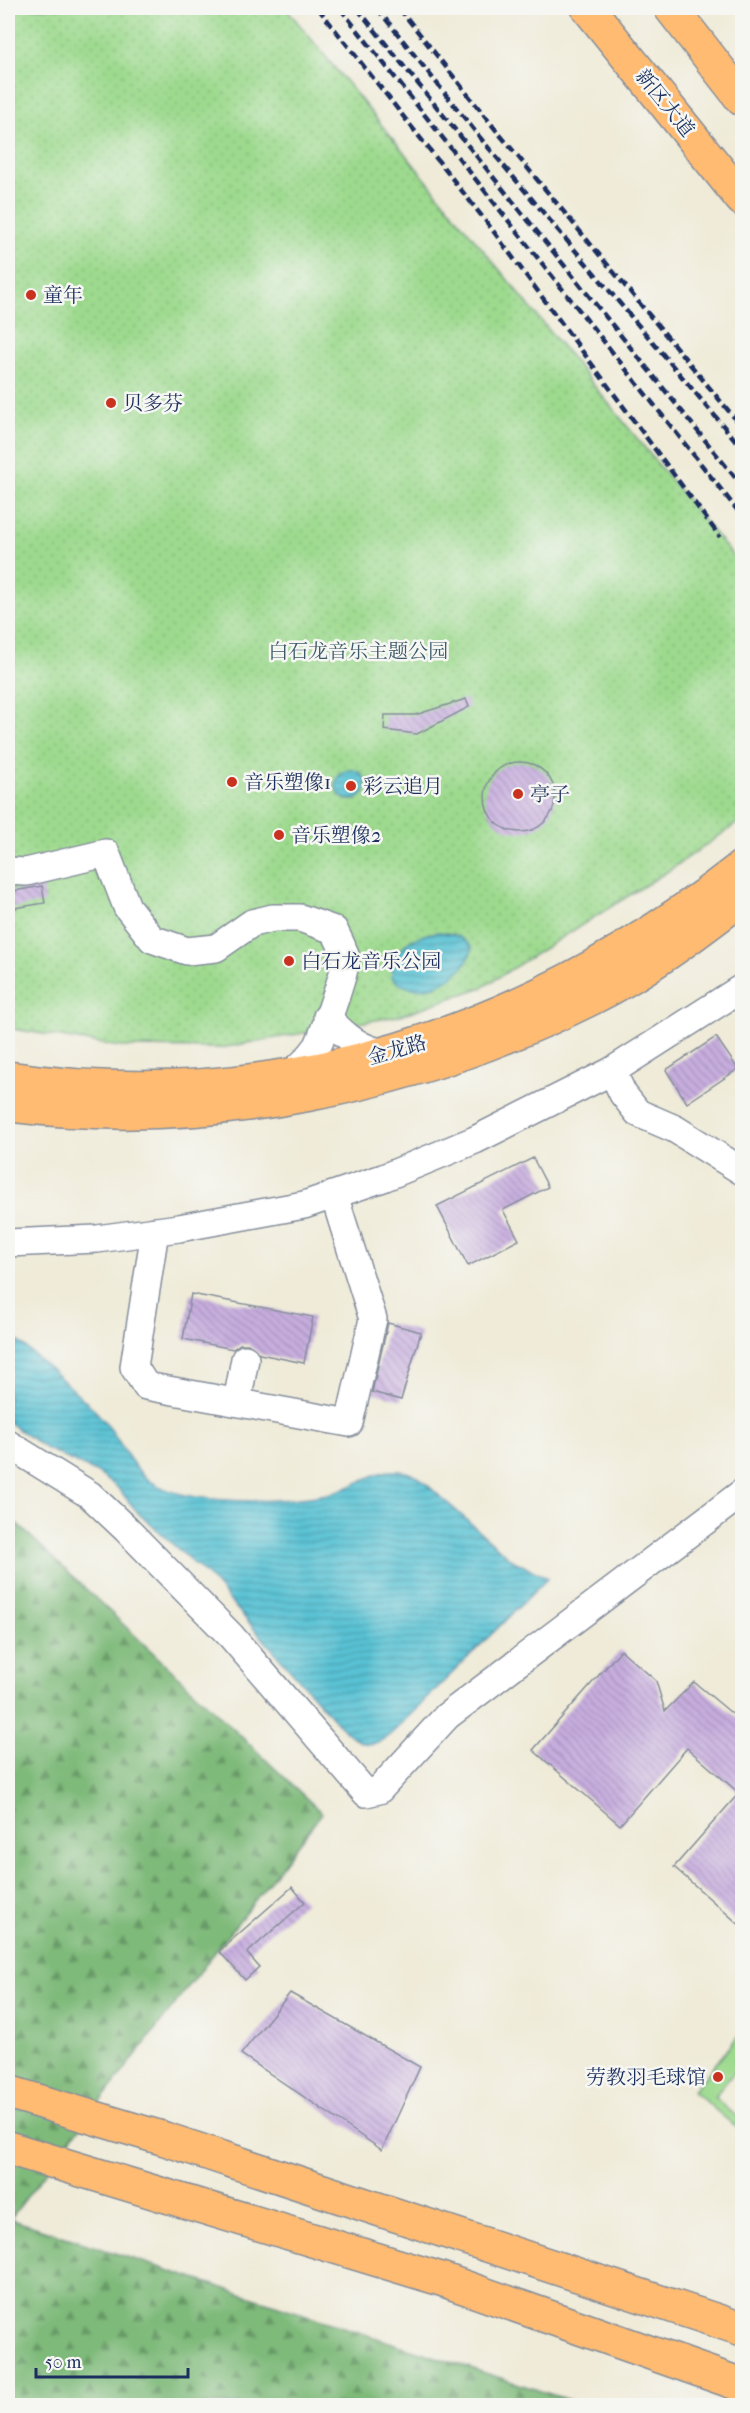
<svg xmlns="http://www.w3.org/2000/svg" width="750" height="2413" viewBox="0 0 750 2413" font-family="'IM FELL French Canon','Noto Serif SC',serif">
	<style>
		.green { fill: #9dda8e; stroke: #5c8476; stroke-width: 1.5 }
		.forest { fill: url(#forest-firs); stroke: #4c746c; stroke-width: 1.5 }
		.park { fill: url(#park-dots); stroke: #5c8476; stroke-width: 1.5 }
		.water { fill: url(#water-rules); stroke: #3a7899; stroke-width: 1.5 }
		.building { fill: url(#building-back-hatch) }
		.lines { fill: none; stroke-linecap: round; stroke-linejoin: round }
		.minor-casing { stroke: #858d9b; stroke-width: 30 }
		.major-casing { stroke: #858d9b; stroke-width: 36 }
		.highway-casing { stroke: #858d9b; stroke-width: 36 }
		.minor { stroke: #fff; stroke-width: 27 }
		.major { stroke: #ffbb71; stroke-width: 33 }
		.highway { stroke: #ffbb71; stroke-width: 33 }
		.rail { stroke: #1b2f5e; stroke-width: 4.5; stroke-dasharray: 9 4.5; stroke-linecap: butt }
		.poi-dot { fill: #c8321e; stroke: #f6f6f2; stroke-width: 2 }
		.labels { text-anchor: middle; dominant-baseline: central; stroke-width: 5; stroke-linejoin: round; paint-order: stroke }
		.street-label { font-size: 20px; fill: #1b2f5e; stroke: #f6f6f2 }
		.poi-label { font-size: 20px; fill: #1b2f5e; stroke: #f6f6f2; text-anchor: start }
		.park-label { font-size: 20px; fill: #3c5a6a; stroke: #f6f6f2 }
	</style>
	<defs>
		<pattern id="forest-firs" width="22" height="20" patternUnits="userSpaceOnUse" patternTransform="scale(1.5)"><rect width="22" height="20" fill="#7eba79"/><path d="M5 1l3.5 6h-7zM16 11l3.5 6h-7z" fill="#669866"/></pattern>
		<pattern id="park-dots" width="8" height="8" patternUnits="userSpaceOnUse" patternTransform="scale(1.5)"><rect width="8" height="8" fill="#9dda8e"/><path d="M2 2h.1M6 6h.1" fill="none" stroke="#87bb7d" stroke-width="1.8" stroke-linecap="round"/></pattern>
		<pattern id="water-rules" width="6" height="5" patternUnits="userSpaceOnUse" patternTransform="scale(1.5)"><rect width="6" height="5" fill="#58c2d4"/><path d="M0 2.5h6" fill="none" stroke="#489eaf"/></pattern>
		<pattern id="building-back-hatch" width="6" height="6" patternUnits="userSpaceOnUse" patternTransform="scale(1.5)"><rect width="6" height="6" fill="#c8aedf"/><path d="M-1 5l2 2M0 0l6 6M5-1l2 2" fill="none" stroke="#a28eb8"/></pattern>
	</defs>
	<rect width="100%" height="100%" fill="#f6f6f2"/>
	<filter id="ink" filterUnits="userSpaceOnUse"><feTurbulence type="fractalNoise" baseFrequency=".0167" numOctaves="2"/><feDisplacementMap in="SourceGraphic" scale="12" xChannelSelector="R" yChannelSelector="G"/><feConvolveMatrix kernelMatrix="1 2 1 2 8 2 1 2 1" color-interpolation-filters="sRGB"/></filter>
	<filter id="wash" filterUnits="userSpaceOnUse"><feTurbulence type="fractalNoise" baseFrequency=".008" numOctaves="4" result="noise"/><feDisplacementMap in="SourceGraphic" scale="24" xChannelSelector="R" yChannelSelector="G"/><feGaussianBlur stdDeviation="1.35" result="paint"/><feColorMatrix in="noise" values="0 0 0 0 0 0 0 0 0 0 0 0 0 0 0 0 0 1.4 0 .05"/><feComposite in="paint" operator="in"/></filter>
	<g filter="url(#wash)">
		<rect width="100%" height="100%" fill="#efebd8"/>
		<!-- green -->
		<polygon class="green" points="742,2032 742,2063 714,2097 742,2121 742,2132 693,2091"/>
		<!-- forest -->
		<polygon class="forest" points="8,1515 322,1813 10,2219 584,2405 8,2405"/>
		<!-- park -->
		<polygon class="park" points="8,8 286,8 742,567 742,820 668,871 483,987 398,1016 221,1048 120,1047 8,1028"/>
		<!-- water -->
		<g class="water">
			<circle cx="351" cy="785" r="15"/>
			<path d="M 438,932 C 453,933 463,937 472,948 C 466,979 415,1004 392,977 C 391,948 412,936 438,932 Z"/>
			<path d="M 8,1332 C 38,1359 71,1385 99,1415 C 119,1434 126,1463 149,1480 C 185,1507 284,1503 327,1494 C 361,1488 381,1459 417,1476 L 512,1560 L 548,1578 L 393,1732 C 369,1754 358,1742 337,1723 L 209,1577 L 139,1514 L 117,1487 L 96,1472 L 45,1448 L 8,1422 Z"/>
		</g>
		<g id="blocks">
			<!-- building -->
			<g class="building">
				<polygon points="466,699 469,707 417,734 384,730 385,715 415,715"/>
				<circle cx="520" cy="797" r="35"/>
				<polygon points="42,886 45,903 8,909 8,892"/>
				<polygon points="716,1037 738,1069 687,1103 666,1070"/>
				<polygon points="533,1158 548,1187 503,1210 519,1240 468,1266 437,1206"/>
				<polygon points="191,1294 313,1317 304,1363 260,1354 248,1344 240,1344 233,1349 183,1339"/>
				<polygon points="388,1323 421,1332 401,1400 372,1392"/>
				<polygon points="621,1650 656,1681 665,1711 694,1682 742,1722 742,1927 674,1867 739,1793 687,1748 620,1825 533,1750"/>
				<polygon points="292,1887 305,1902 247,1953 259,1967 245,1980 219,1951"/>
				<polygon points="290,1993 420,2067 382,2150 241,2054"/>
			</g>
		</g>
	</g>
	<g filter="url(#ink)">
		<use href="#blocks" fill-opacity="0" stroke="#858d9b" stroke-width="1.5"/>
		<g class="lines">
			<!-- minor casing -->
			<g class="minor-casing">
				<g id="minor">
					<path d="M 8,871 L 26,872 L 106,853 L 127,907 L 152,939 L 187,951 L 216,948 L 252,923 L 273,918 L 300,918 L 334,930 C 338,939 345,950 346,960 C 347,966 321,1041 317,1047 C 309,1058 301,1066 291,1074"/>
					<path d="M 327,1017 C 345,1036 361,1051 388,1053"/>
					<polyline points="612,1071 623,1094 638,1113 675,1129 742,1171"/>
					<polyline points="155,1231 134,1367 146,1386 349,1423 373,1319 334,1195"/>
					<polyline points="8,1243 97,1239 179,1228 304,1205 383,1178 475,1140 612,1071 742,988"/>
					<polyline points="237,1402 245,1359"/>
					<polyline points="8,1444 90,1495 126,1529 231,1636 366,1793 379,1790 447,1716 742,1493"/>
				</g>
			</g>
			<!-- major casing -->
			<g class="major-casing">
				<g id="major">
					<polyline points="588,8 742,199"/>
					<polyline points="671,8 742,99"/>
					<path d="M 8,1078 C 277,1118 531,1033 742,867"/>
					<path d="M 8,1105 C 208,1130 412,1088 592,998 C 645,972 695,934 742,898"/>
				</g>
			</g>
			<!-- highway casing -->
			<g class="highway-casing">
				<g id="highway">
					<polyline points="8,2092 165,2139 742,2329"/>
					<polyline points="8,2148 441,2279 742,2385"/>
				</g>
			</g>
			<!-- minor -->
			<use href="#minor" class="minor"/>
			<!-- major -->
			<use href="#major" class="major"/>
			<!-- highway -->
			<use href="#highway" class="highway"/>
			<!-- rail -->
			<g class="rail">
				<polyline points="318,8 488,224 720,537"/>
				<polyline points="340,8 742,516"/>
				<polyline points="357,8 742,486"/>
				<polyline points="377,8 482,140 742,448"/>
				<polyline points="399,8 496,130 742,427"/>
			</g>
		</g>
	</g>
	<!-- markers -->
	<g class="poi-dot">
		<circle cx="31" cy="295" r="6"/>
		<circle cx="111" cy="403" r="6"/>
		<circle cx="232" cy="782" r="6"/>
		<circle cx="351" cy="786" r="6"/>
		<circle cx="518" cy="794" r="6"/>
		<circle cx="279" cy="835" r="6"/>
		<circle cx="289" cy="961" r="6"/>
		<circle cx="718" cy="2077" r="6"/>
	</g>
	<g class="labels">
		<!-- street labels -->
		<g class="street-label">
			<text transform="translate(665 103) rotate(51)">新区大道</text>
			<text transform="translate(397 1050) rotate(-16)">金龙路</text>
		</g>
		<!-- poi labels -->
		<g class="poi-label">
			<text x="43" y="295">童年</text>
			<text x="123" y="403">贝多芬</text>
			<text x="244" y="782">音乐塑像1</text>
			<text x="363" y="786">彩云追月</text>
			<text x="530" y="794">亭子</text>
			<text x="291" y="835">音乐塑像2</text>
			<text x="301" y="961">白石龙音乐公园</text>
			<text x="706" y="2077" text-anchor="end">劳教羽毛球馆</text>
		</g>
		<!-- park labels -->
		<g class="park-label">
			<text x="358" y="651">白石龙音乐主题公园</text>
		</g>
	</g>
	<!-- margin -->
	<rect width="750" height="2413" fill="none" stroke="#f6f6f2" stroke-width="30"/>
	<!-- scale -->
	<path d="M36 2368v9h152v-9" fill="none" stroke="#1b2f5e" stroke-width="3"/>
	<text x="45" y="2368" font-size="18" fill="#1b2f5e" stroke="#f6f6f2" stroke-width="4.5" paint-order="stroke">50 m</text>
</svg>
